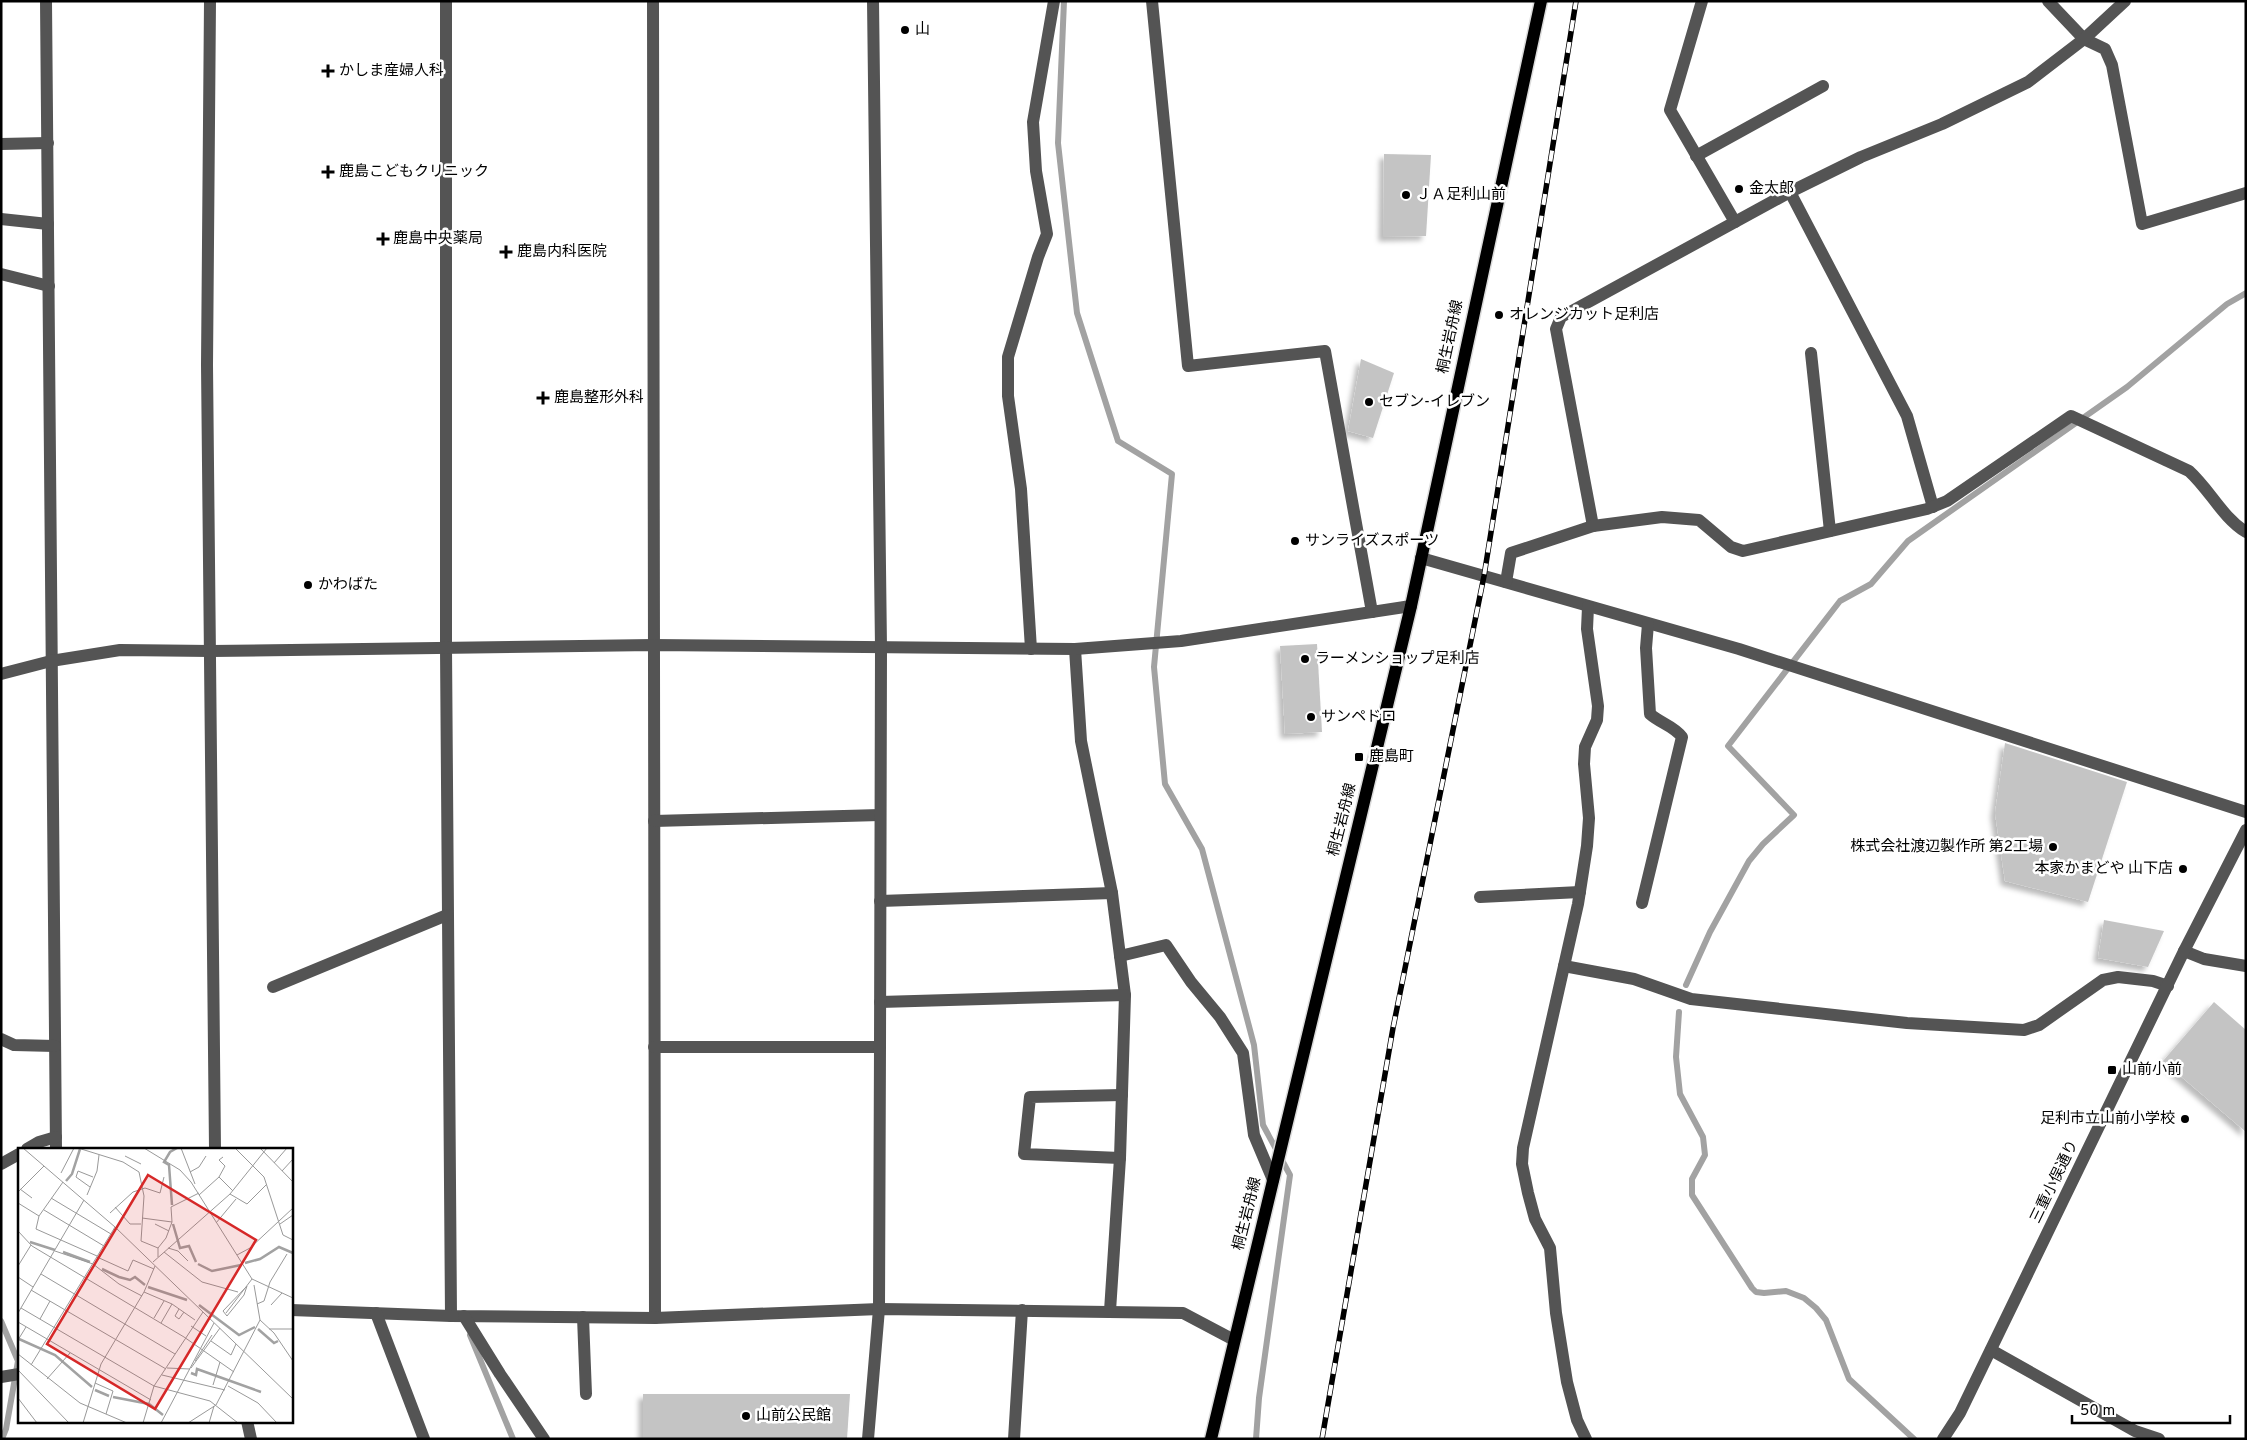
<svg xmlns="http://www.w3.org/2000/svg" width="2247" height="1440" viewBox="0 0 2247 1440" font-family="Overpass,'Noto Sans JP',sans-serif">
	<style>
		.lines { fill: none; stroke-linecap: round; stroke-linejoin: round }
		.stream { stroke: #a2a2a2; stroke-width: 6 }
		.building { fill: #c4c4c4; filter: url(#shadow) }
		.major-casing { stroke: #dbdbdb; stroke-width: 15 }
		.minor { stroke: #545454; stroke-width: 12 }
		.major { stroke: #000; stroke-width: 12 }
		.rail-casing { stroke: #000; stroke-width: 5.5 }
		.rail { stroke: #fff; stroke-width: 4; stroke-dasharray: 11; stroke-linecap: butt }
		.poi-dot { fill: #000; stroke: #fff; stroke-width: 2 }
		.labels { text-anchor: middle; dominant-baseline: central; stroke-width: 5; stroke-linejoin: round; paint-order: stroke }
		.poi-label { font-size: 15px; fill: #000; stroke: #fff; text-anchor: start }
		.street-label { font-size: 15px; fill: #000; stroke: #fff }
		.inset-river { fill: none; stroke: #a2a2a2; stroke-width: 2.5 }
		.inset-road { fill: none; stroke: #999; stroke-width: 1 }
		.view { fill: #d62828; fill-opacity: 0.15; stroke: #d62828; stroke-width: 2.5 }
		.inset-edge { fill: none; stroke: #000; stroke-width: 2.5 }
	</style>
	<defs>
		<filter id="shadow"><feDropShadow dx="-4.5" dy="4.5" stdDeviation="2.5" flood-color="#0004"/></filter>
	</defs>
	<rect width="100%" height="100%" fill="#fff"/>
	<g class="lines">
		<!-- stream -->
		<g class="stream">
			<polyline points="1064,1 1058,143 1077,313 1118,441 1172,474 1154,667 1165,784 1202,849 1254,1045 1263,1125 1290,1175 1259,1398 1256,1439"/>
			<polyline points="1686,985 1710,932 1749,861 1763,844 1794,815 1728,746 1840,601 1871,584 1908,541 2127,387 2227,304 2246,293"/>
			<polyline points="1679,1012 1676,1057 1680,1094 1703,1137 1705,1155 1692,1179 1692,1195 1752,1288 1756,1292 1764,1293 1786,1291 1804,1298 1816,1308 1826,1320 1849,1379 1914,1439"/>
			<polyline points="1,1321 18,1361 6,1429 2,1439"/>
			<polyline points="470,1335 513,1439"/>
		</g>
	</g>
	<!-- building -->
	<g class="building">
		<polygon points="1384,154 1431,155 1426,236 1383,237"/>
		<polygon points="1361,359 1394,373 1373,438 1348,431"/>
		<polygon points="1317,644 1322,732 1285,734 1280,646"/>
		<polygon points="2005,743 2127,782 2088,902 2005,881 1995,813"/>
		<polygon points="2104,920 2164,931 2148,967 2098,958"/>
		<polygon points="2214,1002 2246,1030 2246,1132 2163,1061"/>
		<polygon points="643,1394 850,1394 847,1439 643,1439"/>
	</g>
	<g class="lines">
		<!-- major casing -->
		<g class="major-casing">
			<polyline id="major" points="1211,1439 1411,606 1541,1"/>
		</g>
		<!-- minor -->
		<g class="minor">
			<polyline points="46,1 56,1149"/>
			<polyline points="210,1 207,365 215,1149"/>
			<polyline points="446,1 446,648 451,1316"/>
			<polyline points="653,1 655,1318"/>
			<polyline points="1152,1 1188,366 1325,351 1372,612"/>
			<polyline points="1702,1 1670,110 1735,222"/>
			<polyline points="2048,1 2084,39 2105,49 2112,65 2142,224 2246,193"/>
			<polyline points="1,144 48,143"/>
			<polyline points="1696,156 1823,86"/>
			<polyline points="1790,192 1907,416 1933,507"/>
			<polyline points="1,219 48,224"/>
			<polyline points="1,274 49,286"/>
			<polyline points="1811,353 1830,531"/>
			<polyline points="1593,526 1556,329 1561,317 1790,192 1861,157 1942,124 2028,82 2084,39 2125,1"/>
			<polyline points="1421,558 1739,649 2246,812"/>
			<path d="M 1506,582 L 1511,553 L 1593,526 L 1662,517 L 1699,520 L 1731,547 L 1743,551 L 1927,509 L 1947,501 L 2071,416 L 2189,471 C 2210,490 2222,517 2246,532"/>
			<polyline points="1031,649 1021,489 1008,396 1008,357 1038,257 1047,234 1036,171 1033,122 1054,1"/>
			<polyline points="1075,649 1081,741 1112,893 1125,995 1120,1158 1110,1311"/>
			<polyline points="1,674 51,661 120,650 211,651 653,645 1075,649 1181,641 1411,606"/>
			<polyline points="654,821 880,815"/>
			<polyline points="1480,897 1580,892"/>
			<polyline points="880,901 1112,893"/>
			<path d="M 1642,903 L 1682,737 C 1674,726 1660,723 1650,714 L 1646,648 L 1648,624"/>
			<polyline points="2184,951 2204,959 2246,966"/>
			<polyline points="1120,956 1166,945 1191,982 1220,1017 1243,1053 1254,1135 1273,1180"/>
			<polyline points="1564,966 1634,979 1691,999 1907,1023 2024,1030 2039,1025 2103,980 2118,977 2153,981 2168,986"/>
			<polyline points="273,987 447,915"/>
			<polyline points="880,1002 1125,995"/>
			<polyline points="1,1039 14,1045 55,1046"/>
			<polyline points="654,1047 880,1047"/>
			<polyline points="27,1149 39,1142 56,1137"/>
			<polyline points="1120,1158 1024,1154 1030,1097 1122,1095"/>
			<polyline points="1,1164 19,1154"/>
			<polyline points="291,1310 451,1316 655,1318 879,1309 1183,1313 1234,1340"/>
			<polyline points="376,1313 424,1439"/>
			<polyline points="464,1316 500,1374 544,1439"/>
			<polyline points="583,1317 586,1394"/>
			<polyline points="1991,1350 2135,1431 2159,1439"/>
			<polyline points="1,1377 19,1374"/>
			<polyline points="247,1421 251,1439"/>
			<polyline points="868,1439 879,1309 880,1047 881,648 873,1"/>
			<polyline points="1014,1439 1022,1310"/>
			<polyline points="1586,1439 1577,1420 1567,1382 1556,1313 1550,1248 1535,1219 1528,1193 1522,1164 1523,1148 1578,904 1587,846 1589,818 1584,764 1585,747 1597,720 1598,706 1587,629 1588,607"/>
			<polyline points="1943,1439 1960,1413 2184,951 2246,830"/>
		</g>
		<!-- major -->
		<use href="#major" class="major"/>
		<!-- rail casing -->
		<g class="rail-casing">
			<polyline id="rail" points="1322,1439 1393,1028 1484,576 1576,1"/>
		</g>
		<!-- rail -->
		<use href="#rail" class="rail"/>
	</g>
	<!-- markers -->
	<g class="poi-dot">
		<circle cx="905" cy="30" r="5"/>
		<path d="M325.5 63.5h5v5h5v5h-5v5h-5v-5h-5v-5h5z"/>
		<path d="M325.5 164.5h5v5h5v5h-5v5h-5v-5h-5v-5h5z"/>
		<circle cx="1739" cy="189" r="5"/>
		<circle cx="1406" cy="195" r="5"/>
		<path d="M380.5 231.5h5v5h5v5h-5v5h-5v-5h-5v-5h5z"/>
		<path d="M503.5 244.5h5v5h5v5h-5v5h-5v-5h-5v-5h5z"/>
		<circle cx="1499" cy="315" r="5"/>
		<path d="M540.5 390.5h5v5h5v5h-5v5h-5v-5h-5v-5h5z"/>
		<circle cx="1369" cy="402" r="5"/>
		<circle cx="1295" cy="541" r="5"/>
		<circle cx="308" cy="585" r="5"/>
		<circle cx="1305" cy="659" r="5"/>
		<circle cx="1311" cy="717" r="5"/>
		<rect x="1354" y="752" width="10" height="10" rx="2.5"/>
		<circle cx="2053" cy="847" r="5"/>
		<circle cx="2183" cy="869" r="5"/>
		<rect x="2107" y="1065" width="10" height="10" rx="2.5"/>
		<circle cx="2185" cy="1119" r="5"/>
		<circle cx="746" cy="1416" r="5"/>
	</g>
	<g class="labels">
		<!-- poi labels -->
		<g class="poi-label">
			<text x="915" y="30">山</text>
			<text x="339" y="71">かしま産婦人科</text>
			<text x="339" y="172">鹿島こどもクリニック</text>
			<text x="1749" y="189">金太郎</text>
			<text x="1416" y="195">ＪＡ足利山前</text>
			<text x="393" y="239">鹿島中央薬局</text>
			<text x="517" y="252">鹿島内科医院</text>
			<text x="1509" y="315">オレンジカット足利店</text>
			<text x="554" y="398">鹿島整形外科</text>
			<text x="1379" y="402">セブン-イレブン</text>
			<text x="1305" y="541">サンライズスポーツ</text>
			<text x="318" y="585">かわばた</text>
			<text x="1315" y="659">ラーメンショップ足利店</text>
			<text x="1321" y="717">サンペドロ</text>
			<text x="1369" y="757">鹿島町</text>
			<text x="2043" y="847" text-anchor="end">株式会社渡辺製作所 第2工場</text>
			<text x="2173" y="869" text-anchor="end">本家かまどや 山下店</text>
			<text x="2122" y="1070">山前小前</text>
			<text x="2175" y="1119" text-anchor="end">足利市立山前小学校</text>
			<text x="756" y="1416">山前公民館</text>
		</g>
		<!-- street labels -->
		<g class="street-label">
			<text transform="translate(1451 337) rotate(-78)">桐生岩舟線</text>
			<text transform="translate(1343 820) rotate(-76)">桐生岩舟線</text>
			<text transform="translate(2055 1182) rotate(-64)">三重小俣通り</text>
			<text transform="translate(1248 1214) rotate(-76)">桐生岩舟線</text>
		</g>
	</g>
	<!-- overview -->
	<g transform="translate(18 1148)">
		<rect width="275" height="275" fill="#fff"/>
		<path class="inset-river" d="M 48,33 L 54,26 L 62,1M 154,57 L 151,17 L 146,14 L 152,4 L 159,0M 155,76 L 162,100 L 171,98 L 178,114M 12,94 L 37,102M 45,104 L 72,114M 227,115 L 242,111 L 261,99 L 275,105M 180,116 L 194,123 L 223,117M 84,121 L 101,129 L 112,132 L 117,129 L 127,137M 130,139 L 169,152M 181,157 L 221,187 L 237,179M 240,181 L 256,195 L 260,193M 1,191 L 37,207 L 74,239M 173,225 L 178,227 L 179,221 L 243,244M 77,242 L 91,248M 95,249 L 131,256 L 145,267"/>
		<path class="inset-road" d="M 5,0 L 97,79 L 275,251M 60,0 L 105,14 L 121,24 L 126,48 L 123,93 L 140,100M 126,0 L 162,22 L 173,34 L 234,131M 163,0 L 177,36M 217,0 L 246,29 L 265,87 L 275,92M 242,0 L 275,34M 107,8 L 123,16M 256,15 L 269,0M 264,23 L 275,11M 172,24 L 181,19 L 188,8M 43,25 L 56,0M 201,29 L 207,18 L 201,12 L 205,9M 45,34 L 21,68 L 18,81 L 79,108M 72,39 L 58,29 L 60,23 L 75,29M 2,41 L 14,50M 0,44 L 26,18M 212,46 L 229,56 L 249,36M 69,47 L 79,23 L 81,7M 181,47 L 201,29 L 215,43M 33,50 L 93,86M 0,55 L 21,68M 97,59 L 112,76 L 123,76M 26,62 L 86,98M 92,65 L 115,44 L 127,40 L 142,45 L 146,29M 124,70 L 154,74M 198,75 L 218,51M 137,76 L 151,83M 262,76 L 275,67M 0,83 L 14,98 L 166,189 L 216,224M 150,100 L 160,103 L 170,113M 37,103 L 75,116 L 101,136 L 124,148M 146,104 L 184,134 L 220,144M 219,107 L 232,100 L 275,60M 79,109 L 110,123 L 115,112 L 136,121M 140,109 L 140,100 L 148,90 L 154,74 L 153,59 L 181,45M 135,114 L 212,46 L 249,0M 0,118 L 13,97M 23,126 L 157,206M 0,129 L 15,139M 236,137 L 242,172 L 256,185 L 275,213M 229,138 L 226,147 L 209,168 L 205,163 ZM 13,142 L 148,221M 126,144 L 154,156 L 177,172M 239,156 L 246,153 L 252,134 L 269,106M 253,157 L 264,145M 3,160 L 136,238 L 192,253 L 220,275M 161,161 L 157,168 L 161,171 L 166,164M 0,165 L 66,52M 208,165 L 234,131 L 275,150M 136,170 L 146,153M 22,171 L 32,153M 0,174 L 133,252M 143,175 L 154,156M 173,178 L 188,188M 251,181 L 275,181M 0,192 L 8,179M 193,193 L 213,207 L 218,196M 0,206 L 62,255 L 109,275M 177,213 L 194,187M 13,217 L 97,79M 149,220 L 172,221M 173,220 L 202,180M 0,222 L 51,275M 144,227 L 207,242M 29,231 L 52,205M 77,235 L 95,243 L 88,266M 195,237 L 202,214M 210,238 L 240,255 L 259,275M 0,250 L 19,275M 65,275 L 83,216 L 126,144 L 137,118M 125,275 L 136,238 L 185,164M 143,275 L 196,175M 170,275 L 198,257 L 242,172M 191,275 L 196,258"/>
		<path class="view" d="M 130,27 L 238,92 L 137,261 L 29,196 Z"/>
		<rect width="275" height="275" class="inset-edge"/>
	</g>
	<!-- border -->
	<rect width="2247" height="1440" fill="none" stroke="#000000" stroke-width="5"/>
	<!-- scale -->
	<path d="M2072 1415v8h158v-8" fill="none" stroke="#000000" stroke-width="2.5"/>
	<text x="2080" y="1415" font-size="15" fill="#000000" stroke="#ffffff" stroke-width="4" paint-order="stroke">50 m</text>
</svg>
